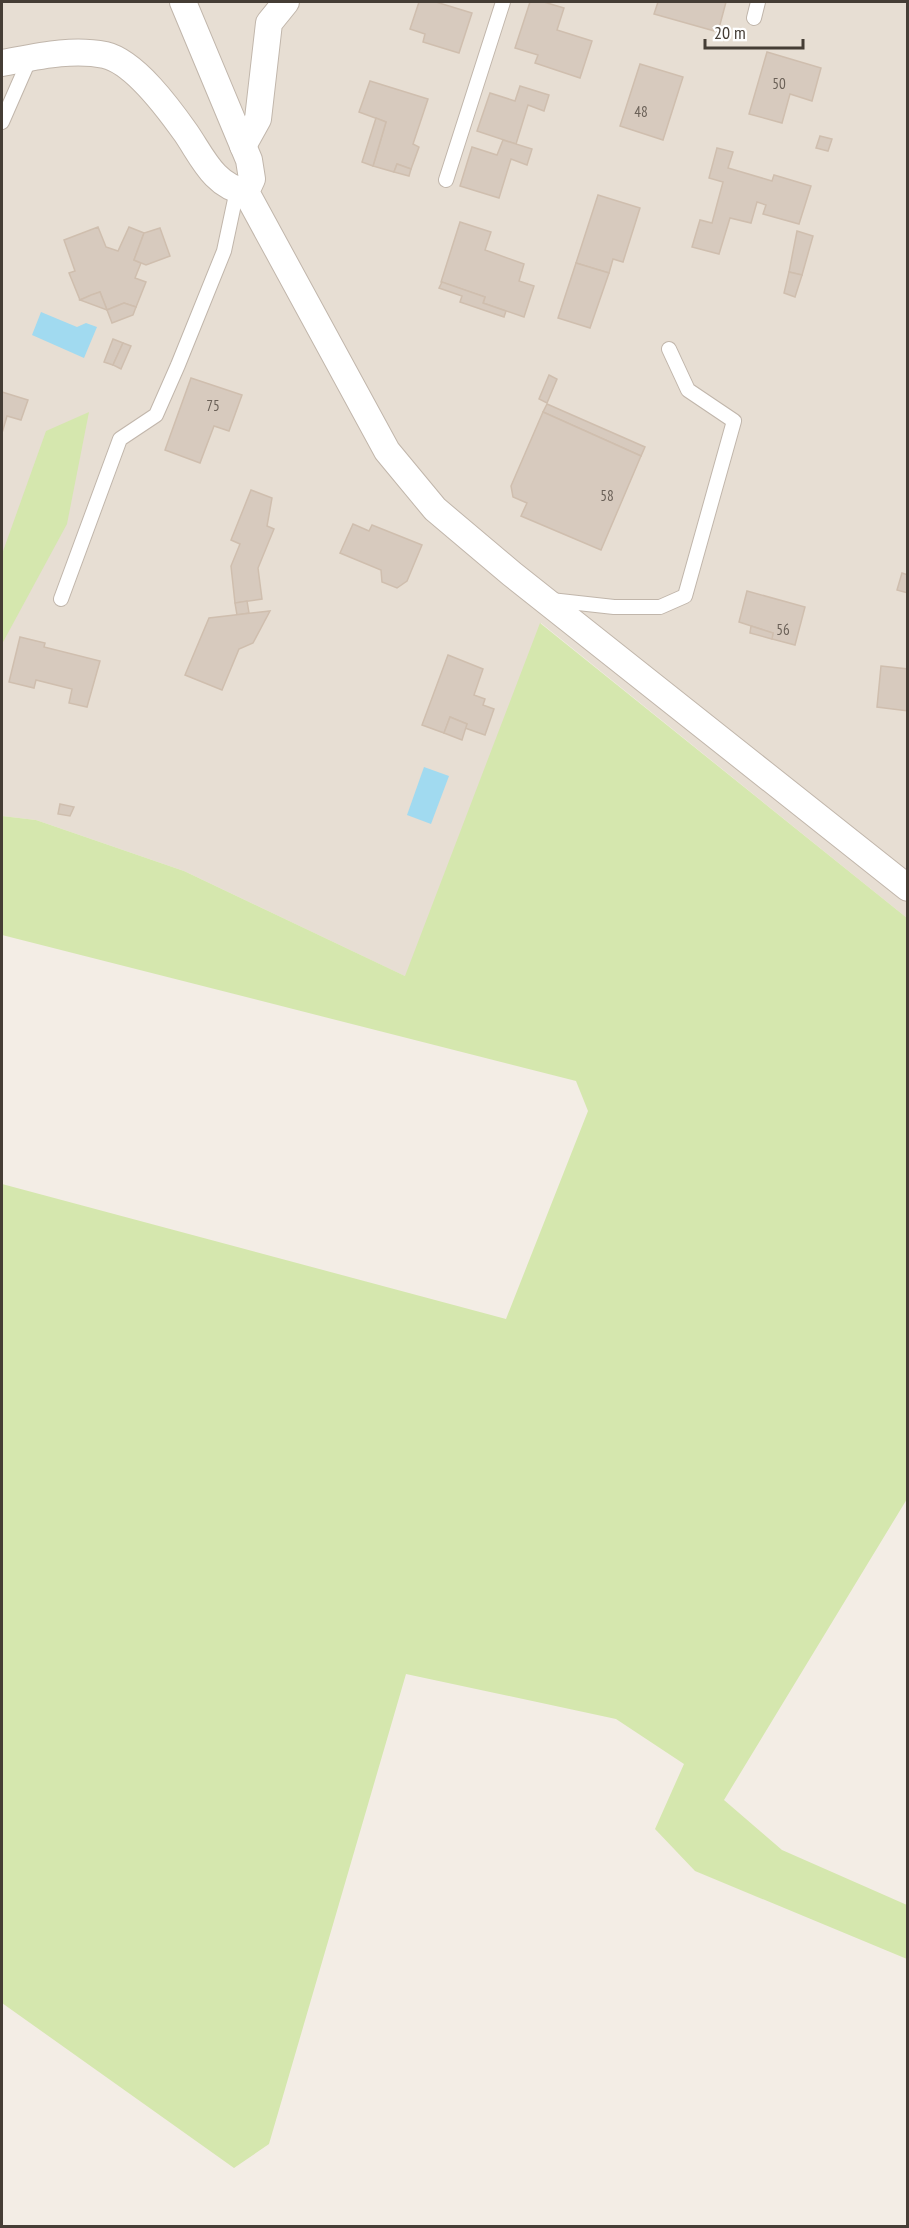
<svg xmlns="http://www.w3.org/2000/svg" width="909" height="2228" viewBox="0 0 909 2228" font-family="'PT Sans Narrow',sans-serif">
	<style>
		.residential { fill: #e7ded3 }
		.green { fill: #d5e7ae }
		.water { fill: #a1daf0 }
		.building { fill: #d7cabe; stroke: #cfbeae; stroke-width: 1.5 }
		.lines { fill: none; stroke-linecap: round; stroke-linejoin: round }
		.service-casing { stroke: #c1b6ab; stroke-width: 16 }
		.minor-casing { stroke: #c1b6ab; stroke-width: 28 }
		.service { stroke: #fff; stroke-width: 14 }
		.minor { stroke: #fff; stroke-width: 26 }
		.labels { text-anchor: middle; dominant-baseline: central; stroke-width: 6; stroke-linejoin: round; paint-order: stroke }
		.number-label { font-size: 15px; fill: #6a6057 }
	</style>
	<rect width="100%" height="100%" fill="#f3ede5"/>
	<!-- residential -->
	<polygon class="residential" points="2,2 907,2 907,918 541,623 430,988 184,871 36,820 2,816"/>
	<!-- green -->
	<g class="green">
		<polygon points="89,412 67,524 2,644 2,554 46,431"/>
		<polygon points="540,623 907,918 907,1499 724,1800 782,1850 907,1905 907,1959 695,1871 655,1829 684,1764 616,1719 406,1674 269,2144 234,2168 2,2003 2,1184 506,1319 588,1111 576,1081 2,935 2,816 36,820 184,871 405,976"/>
	</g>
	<!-- water -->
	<g class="water">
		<polygon points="41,312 77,327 86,323 97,327 84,358 32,335"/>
		<polygon points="424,767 449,776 431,824 407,815"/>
	</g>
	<!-- building -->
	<g class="building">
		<polygon points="419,2 436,2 472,13 459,53 423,42 425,34 410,29"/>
		<polygon points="530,2 544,2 564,8 557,30 592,41 580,78 535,63 538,55 515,48"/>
		<polygon points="658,2 726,2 718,32 654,14"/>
		<polygon points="767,52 821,68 812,101 790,94 782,123 749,114"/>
		<polygon points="640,64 683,77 663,140 620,126"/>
		<polygon points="370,81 428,99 413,144 419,147 411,169 397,164 394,172 373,166 386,122 359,112"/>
		<polygon points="520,86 549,95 544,111 528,105 516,144 477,131 490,93 515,101"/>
		<polygon points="376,118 386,122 373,166 362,162"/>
		<polygon points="820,136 832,139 828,151 816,148"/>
		<polygon points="503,140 532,149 527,165 511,159 499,198 460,186 472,147 497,155"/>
		<polygon points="717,148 733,152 728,168 772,181 774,175 811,186 799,224 763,214 766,205 757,202 751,223 730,218 719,254 692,247 700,220 712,223 723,182 709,178"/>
		<polygon points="397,164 411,169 409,176 394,172"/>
		<polygon points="598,195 640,208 623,262 613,259 609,273 576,263"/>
		<polygon points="460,222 491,232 485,250 524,264 519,281 534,286 524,317 483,303 485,297 441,282"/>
		<polygon points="98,227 106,247 118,251 129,227 144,233 134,260 141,263 135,278 146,282 136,307 124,303 107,310 100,292 80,300 69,273 75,271 64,240"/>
		<polygon points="160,228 170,256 146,265 134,260 144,233"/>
		<polygon points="797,231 813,236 802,275 789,272"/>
		<polygon points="576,263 609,273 590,328 558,318"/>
		<polygon points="789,272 802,275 795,297 784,293"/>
		<polygon points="442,282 485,297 483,303 506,311 504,317 460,302 462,296 439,288"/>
		<polygon points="100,292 107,310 80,300 91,295"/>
		<polygon points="124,303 136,307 133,315 112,323 107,310"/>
		<polygon points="113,339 123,343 113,365 104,362"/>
		<polygon points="123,343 131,346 121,369 113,365"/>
		<polygon points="549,375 557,379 547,403 539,399"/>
		<polygon points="191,378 242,395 229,431 214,426 200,463 165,450"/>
		<polygon points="2,392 28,400 21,420 7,416 2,433"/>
		<polygon points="547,404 645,447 641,456 543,412"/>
		<polygon points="543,412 641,456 601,550 521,516 527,503 513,497 511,486"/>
		<polygon points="251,490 272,498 267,526 274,529 258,568 262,599 235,603 231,566 240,544 231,540"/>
		<polygon points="353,524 369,531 372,525 422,545 407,581 397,588 382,582 381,570 340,553"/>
		<polygon points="902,573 908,575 908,593 897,590"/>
		<polygon points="747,591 805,607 795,645 772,639 773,633 739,622"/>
		<polygon points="247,601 249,613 237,615 235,603"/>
		<polygon points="270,611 253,643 239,649 222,690 185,675 209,618"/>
		<polygon points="751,626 773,633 772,639 750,633"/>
		<polygon points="20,637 45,643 44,647 100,661 87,707 69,703 72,689 36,680 34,688 9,682"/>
		<polygon points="448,655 483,669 474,695 485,699 483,705 494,709 485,735 465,728 467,724 450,717 444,733 422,725"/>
		<polygon points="881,666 908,669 908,711 877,707"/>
		<polygon points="450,717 467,724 462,740 444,733"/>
		<polygon points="60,804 74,807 70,816 58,814"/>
	</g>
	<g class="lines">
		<!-- service casing -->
		<g class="service-casing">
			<g id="service">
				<polyline points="754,18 758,2"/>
				<polyline points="2,122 30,58"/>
				<polyline points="446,180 503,2"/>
				<polyline points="61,599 120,439 156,415 178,365 224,251 237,190"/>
				<polyline points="551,600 614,607 660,607 685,596 734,421 688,390 669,349"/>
			</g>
		</g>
		<!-- minor casing -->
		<g class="minor-casing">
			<g id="minor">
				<polyline points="183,2 249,160 252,179 246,192 387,451 435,509 512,574 908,888"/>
				<path d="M 2,63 C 35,57 71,48 105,55 C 135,62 169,109 186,133 C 203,158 214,186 246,192"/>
				<polyline points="243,146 258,119 269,23 286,2"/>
			</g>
		</g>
		<!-- service -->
		<use href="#service" class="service"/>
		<!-- minor -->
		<use href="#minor" class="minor"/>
	</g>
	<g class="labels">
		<!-- number labels -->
		<g class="number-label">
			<text x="779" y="83">50</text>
			<text x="641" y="111">48</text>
			<text x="213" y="405">75</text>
			<text x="607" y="495">58</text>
			<text x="783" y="629">56</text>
		</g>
	</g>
	<!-- border -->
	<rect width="909" height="2228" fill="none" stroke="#453d35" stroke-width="6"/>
	<!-- scale -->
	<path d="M705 39v9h98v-9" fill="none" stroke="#453d35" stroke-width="3"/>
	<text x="714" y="39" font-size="18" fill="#453d35" stroke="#ffffff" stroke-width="4.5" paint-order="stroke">20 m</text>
</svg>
